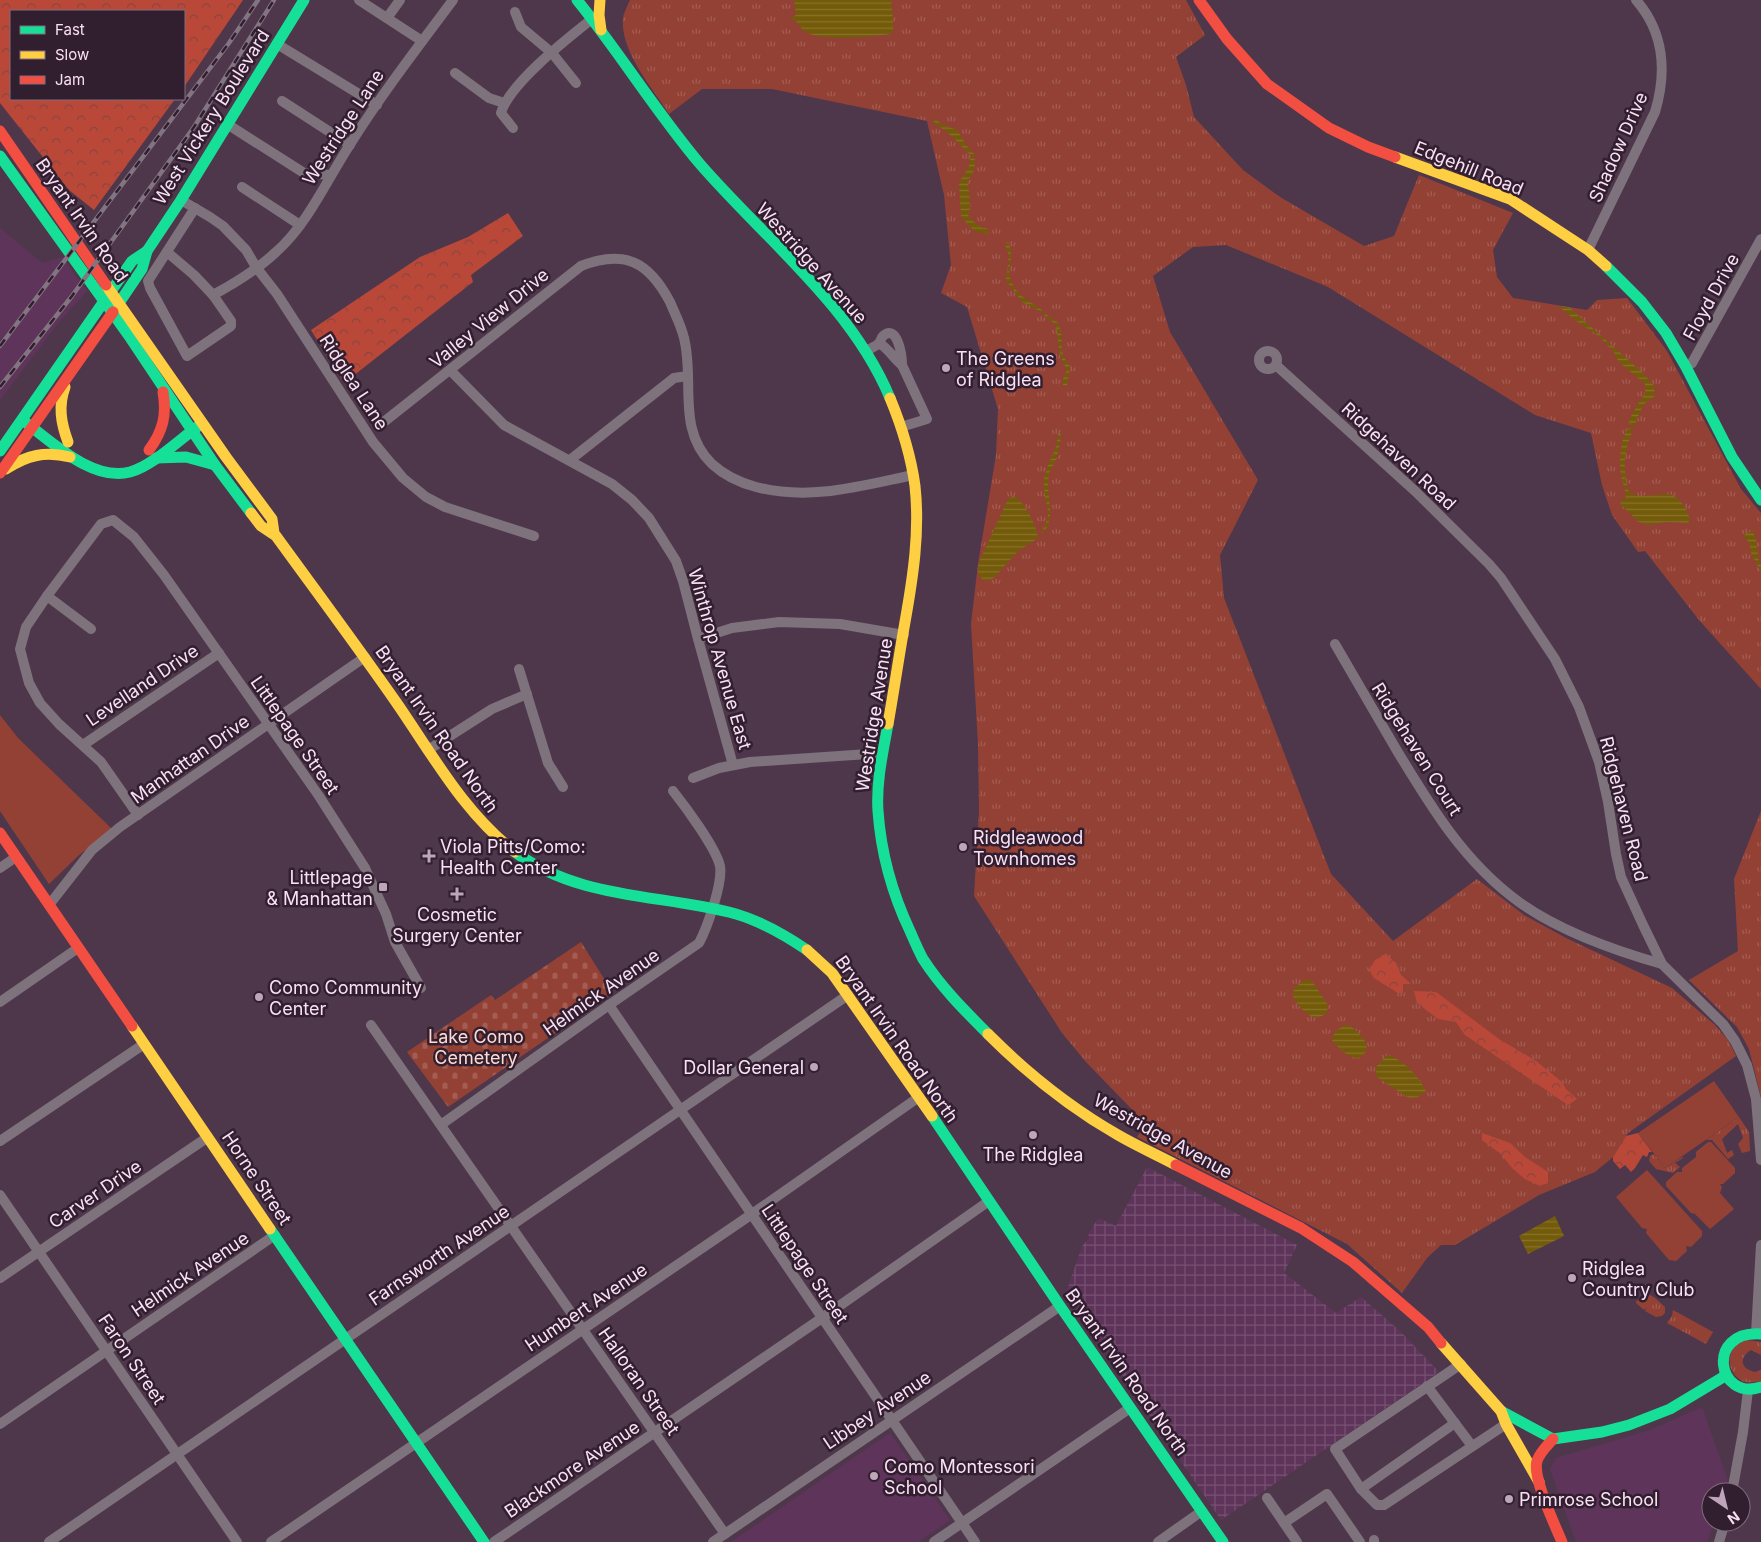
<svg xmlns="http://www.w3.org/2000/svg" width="1761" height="1542" viewBox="0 0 1761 1542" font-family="Inter,sans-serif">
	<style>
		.built { fill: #5f345a }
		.industrial { fill: url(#industrial-grid) }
		.grass { fill: url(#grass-tufts) }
		.forest { fill: url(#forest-crowns) }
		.cemetery { fill: url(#cemetery-stones) }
		.park { fill: #944135 }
		.water { fill: url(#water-rules) }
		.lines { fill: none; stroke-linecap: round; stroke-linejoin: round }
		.street { stroke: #7e727c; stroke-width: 10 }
		.fast { stroke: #16e098; stroke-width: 11 }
		.slow { stroke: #ffcf43; stroke-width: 11 }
		.jam { stroke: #f24e42; stroke-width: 11 }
		.rail-casing { stroke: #837481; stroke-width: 4.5 }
		.rail { stroke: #311e2e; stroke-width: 2.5; stroke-dasharray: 8; stroke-linecap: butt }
		.poi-dot { fill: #bea5ba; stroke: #311e2e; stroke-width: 2 }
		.labels { text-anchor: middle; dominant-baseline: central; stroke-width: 5; stroke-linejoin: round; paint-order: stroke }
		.street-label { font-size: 18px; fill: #fae0f5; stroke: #311e2e }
		.poi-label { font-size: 18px; fill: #fae0f5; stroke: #311e2e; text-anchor: start }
		.park-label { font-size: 18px; fill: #fddbd4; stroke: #311e2e }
	</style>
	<defs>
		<pattern id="industrial-grid" width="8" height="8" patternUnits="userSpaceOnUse" patternTransform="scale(1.25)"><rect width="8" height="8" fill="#5f345a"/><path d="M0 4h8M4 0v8" fill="none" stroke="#775172"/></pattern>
		<pattern id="grass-tufts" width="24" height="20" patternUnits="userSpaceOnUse" patternTransform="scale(1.25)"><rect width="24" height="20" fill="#944135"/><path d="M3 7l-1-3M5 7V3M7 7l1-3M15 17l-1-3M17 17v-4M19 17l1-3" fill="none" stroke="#a45c53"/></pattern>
		<pattern id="forest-crowns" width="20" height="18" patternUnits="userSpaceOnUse" patternTransform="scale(1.25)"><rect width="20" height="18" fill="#ba4838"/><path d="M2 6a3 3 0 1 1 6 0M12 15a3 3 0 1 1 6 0" fill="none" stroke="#884640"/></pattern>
		<pattern id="cemetery-stones" width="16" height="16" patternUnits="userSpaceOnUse" patternTransform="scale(1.25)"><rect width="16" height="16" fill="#944135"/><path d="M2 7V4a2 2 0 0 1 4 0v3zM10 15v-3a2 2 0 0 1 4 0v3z" fill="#a45c53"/></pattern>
		<pattern id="water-rules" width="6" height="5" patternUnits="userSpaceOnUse" patternTransform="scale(1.25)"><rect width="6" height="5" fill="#735b09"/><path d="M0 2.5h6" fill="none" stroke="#88722d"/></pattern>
	</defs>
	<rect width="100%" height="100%" fill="#4e374b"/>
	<!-- built -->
	<g class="built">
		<polygon points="0,228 42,263 62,257 87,291 59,322 0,400"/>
		<polygon points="1702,1407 1728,1481 1724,1492 1711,1492 1711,1522 1714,1522 1707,1542 1576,1542 1550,1469 1556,1458 1650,1430"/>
		<polygon points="890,1433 950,1520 918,1542 731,1542"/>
	</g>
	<!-- industrial -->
	<polygon class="industrial" points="1147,1167 1297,1245 1284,1273 1336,1313 1361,1297 1400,1331 1439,1372 1221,1520 1066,1293 1082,1246 1090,1237 1088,1235 1098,1218 1116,1226"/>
	<!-- grass -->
	<g class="grass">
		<path d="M 630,0 L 1186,0 L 1205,35 L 1176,57 L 1186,85 L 1194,117 L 1243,170 L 1280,197 L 1364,246 L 1394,236 L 1419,175 L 1513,213 L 1493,250 L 1497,277 L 1513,298 L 1587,310 L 1597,300 L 1627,298 L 1667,351 L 1741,489 L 1761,513 L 1761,689 L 1699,620 L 1645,551 L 1638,552 L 1612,515 L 1602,485 L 1591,433 L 1535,415 L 1328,287 L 1226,245 L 1193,247 L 1153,276 L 1170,332 L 1258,480 L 1220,555 L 1224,598 L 1331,874 L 1393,941 L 1477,879 L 1524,915 L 1566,938 L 1672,988 L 1715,1025 L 1728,1040 L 1736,1056 L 1628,1133 L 1613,1157 L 1595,1172 L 1539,1195 L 1455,1245 L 1441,1245 L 1427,1258 L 1402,1293 L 1347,1244 L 1137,1137 L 1146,1124 L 1086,1062 L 1062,1033 L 974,896 L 979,812 L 978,744 L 971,624 L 978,564 L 996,455 L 998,409 L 967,307 L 941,293 L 951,265 L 944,195 L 927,121 L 772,89 L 702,89 L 669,114 C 652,87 620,51 623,18 C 624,12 628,5 630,0 Z"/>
		<polygon points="1761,811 1761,1097 1749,1049 1737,1027 1689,980 1738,951 1734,879"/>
		<polygon points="1739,1117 1749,1132 1750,1151 1742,1153 1738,1144 1743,1138 1738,1124 1722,1139 1727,1153 1732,1150 1734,1155 1728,1159 1712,1140 1706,1140"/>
		<polygon points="1654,1154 1665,1168 1682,1157 1683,1158 1675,1163 1680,1167 1673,1173 1656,1169 1649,1161 1650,1156"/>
		<polygon points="1645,1292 1655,1298 1665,1307 1665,1313 1662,1316 1656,1317 1645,1311 1647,1307 1644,1310 1636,1303 1636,1301 1643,1299"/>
		<polygon points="1673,1310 1713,1332 1706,1344 1667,1323 1672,1316"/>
		<path d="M 1747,1340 L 1761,1342 L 1761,1355 L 1751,1350 C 1738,1358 1741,1369 1755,1372 L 1761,1370 L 1761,1381 C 1755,1382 1751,1383 1745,1382 C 1730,1377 1724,1356 1736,1346 C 1739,1343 1744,1341 1747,1340 Z"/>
	</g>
	<!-- forest -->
	<g class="forest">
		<polygon points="0,0 243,0 184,87 184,11 11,11 11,99 175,99 94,210 69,190 0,103"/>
		<polygon points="508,213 523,236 471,275 473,282 344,383 311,330 420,257 468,237"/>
		<polygon points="1386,954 1396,963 1401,975 1411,984 1403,984 1403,993 1398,993 1374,978 1369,970 1375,960"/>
		<polygon points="1414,991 1436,992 1499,1039 1536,1061 1562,1082 1566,1089 1577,1099 1568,1105 1465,1035 1456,1022 1438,1019 1417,1003"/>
		<polygon points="1482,1133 1510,1143 1525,1157 1548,1172 1548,1183 1540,1186 1525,1179 1512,1168 1501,1154 1482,1140"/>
		<polygon points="1638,1133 1652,1152 1649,1152 1647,1157 1643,1155 1635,1168 1631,1172 1625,1165 1620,1169 1613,1161 1613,1157 1626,1136"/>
	</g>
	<!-- cemetery -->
	<polygon class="cemetery" points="581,942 613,993 448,1107 407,1052 491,995 495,1000"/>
	<!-- park -->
	<g class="park">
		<polygon points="0,715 18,738 112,829 78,856 49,884 0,811"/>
		<polygon points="1714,1081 1739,1117 1665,1168 1638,1133"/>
		<polygon points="1708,1142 1711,1142 1735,1168 1735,1173 1723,1184 1720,1184 1722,1187 1720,1193 1734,1209 1710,1229 1695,1214 1691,1213 1666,1186 1666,1182 1677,1172 1682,1172 1682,1168 1696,1157 1696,1152"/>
		<polygon points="1647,1170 1702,1231 1702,1236 1691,1247 1686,1246 1687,1251 1676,1261 1669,1260 1646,1233 1647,1229 1642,1228 1616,1197"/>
	</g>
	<!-- water -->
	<g class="water">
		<path d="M 794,0 L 891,0 L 893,20 L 893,32 L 890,34 C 870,37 829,41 810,34 C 803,32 800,27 796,21 L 792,20 L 791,18 L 796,15 Z"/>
		<path d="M 933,119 L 936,119 L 941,124 L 957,130 L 966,145 L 974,154 C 975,166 976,171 968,180 L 970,207 L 968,217 L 982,228 L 987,228 L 989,234 L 976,232 L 968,225 L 961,216 L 959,183 L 969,166 L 971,156 C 959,144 950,132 935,124 Z"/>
		<path d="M 1008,243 C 1016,256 1005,269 1011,281 C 1018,299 1035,302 1047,315 C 1050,318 1054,318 1057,322 C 1066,336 1056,351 1070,366 L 1067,386 L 1063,385 L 1063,379 L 1067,370 L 1060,355 L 1056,325 L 1040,311 L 1022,302 L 1006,280 L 1009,256 L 1005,244 Z"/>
		<path d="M 1558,306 L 1570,308 L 1643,373 L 1654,386 L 1655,396 L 1643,405 L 1634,427 L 1628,424 C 1630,419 1632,414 1635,409 C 1640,399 1647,396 1645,384 L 1619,362 L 1612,349 L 1596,334 L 1578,322 Z"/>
		<path d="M 1628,428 L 1633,430 C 1624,449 1622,472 1629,492 L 1638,496 L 1670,494 C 1681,499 1686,507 1690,519 L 1688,523 L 1666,522 L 1648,525 L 1639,522 L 1621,505 L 1620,501 L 1625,499 C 1627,490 1623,485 1621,476 C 1619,462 1620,440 1628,428 Z"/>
		<path d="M 1058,434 L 1061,434 C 1060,442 1059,450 1057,457 C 1055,463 1050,469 1049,475 C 1045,494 1058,522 1041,534 C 1043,527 1049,519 1048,511 C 1046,500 1043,491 1044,479 C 1047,462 1057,453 1058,434 Z"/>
		<path d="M 1013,496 C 1024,500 1037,526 1038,538 L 1017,552 L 994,578 L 986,581 C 977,577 977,571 979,562 L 1008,499 Z"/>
		<polygon points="1752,530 1756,539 1759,562 1761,565 1761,572 1751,553 1749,542 1743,536"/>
		<path d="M 1306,979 L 1312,981 L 1328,1005 L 1327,1012 C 1314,1026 1300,1009 1293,997 L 1294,988 Z"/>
		<path d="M 1349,1025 L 1357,1031 L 1367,1044 L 1366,1052 L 1359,1058 C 1349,1059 1338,1048 1332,1040 C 1333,1032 1341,1025 1349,1025 Z"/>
		<path d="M 1387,1055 C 1401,1057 1420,1078 1426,1091 L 1418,1097 L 1410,1098 L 1405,1096 L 1377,1077 L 1375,1068 Z"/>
		<polygon points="1555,1216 1564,1236 1528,1254 1519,1236"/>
	</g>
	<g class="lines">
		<!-- street -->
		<g class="street">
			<polyline points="359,0 422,41"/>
			<polyline points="515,12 521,27 552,53 576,83"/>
			<polyline points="387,18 400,0"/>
			<polyline points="277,44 377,105"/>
			<polyline points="455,73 489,98 504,103"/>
			<polyline points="282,101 350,145"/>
			<polyline points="227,124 304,173 331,175"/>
			<path d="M 513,128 L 501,113 C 509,84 568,38 592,19"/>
			<polyline points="242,187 300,225"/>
			<polyline points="181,200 210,217 223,226 246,250 256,267 277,294 373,442 403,478 426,497 445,507 534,536"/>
			<path d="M 195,208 L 148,281 L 150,288 L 187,356 L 231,326 L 231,321 L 213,295 C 235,283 258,269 276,252 C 307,225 327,180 349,146 C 381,95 417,48 453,0"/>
			<path d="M 1588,250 L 1655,112 C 1667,72 1664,32 1636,0"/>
			<polyline points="167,252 194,275 213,295"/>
			<circle cx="1268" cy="360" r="9"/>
			<path d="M 866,351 C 869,349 877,346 879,343 C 881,341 881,338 883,336 C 898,323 902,357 902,365 C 893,358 889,349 879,343"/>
			<polyline points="1277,366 1415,491 1489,564 1501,578 1555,659 1579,707 1599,762 1608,802 1616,854 1621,877 1643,925 1662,964 1723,1024 1735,1041 1747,1065 1756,1099 1761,1160"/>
			<polyline points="1686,367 1692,363 1761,239"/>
			<polyline points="451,371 504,425 612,484 632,500 649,518 676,561 683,581 698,639 733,765"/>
			<path d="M 385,421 L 581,266 C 625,249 649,262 670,302 C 675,314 681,325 684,338 C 695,381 676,429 712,464 C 724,475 741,483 756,487 C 810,501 860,486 913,475"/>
			<polyline points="901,427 927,419 902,365"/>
			<polyline points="570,460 674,378 688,376"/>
			<polyline points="47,596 91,629"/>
			<polyline points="698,639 732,628 779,622 840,624 904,635"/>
			<path d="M 1335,644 C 1355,679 1376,714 1396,749 C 1431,807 1464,862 1519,902 C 1558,930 1616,951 1662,964"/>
			<polyline points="519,669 548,763 563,787"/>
			<polyline points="83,745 219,653"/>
			<polyline points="428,750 492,709 527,694"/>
			<polyline points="693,778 719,768 750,762 883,753"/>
			<polyline points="138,815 101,762 59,724 40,703 29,683 20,649 26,627 47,596 101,524 113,520 134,537 164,575 319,796 365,868 386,914 395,942 421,988"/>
			<polyline points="0,868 16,857"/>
			<polyline points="49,905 92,850 120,827 365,657"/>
			<polyline points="0,1002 78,948"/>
			<polyline points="609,1005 975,1542"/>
			<polyline points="371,1025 725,1534"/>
			<path d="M 442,1124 L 609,1005 L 699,943 C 707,928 723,883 720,866 C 716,848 685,806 673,791"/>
			<polyline points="0,1141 144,1044"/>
			<polyline points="0,1195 237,1542"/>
			<polyline points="0,1278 208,1137"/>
			<polyline points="1756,1333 1761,1245"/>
			<polyline points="1461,1364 1335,1449 1361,1489 1377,1505 1384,1505 1506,1424"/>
			<polyline points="1427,1386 1472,1446"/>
			<polyline points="0,1424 275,1235"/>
			<polyline points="1361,1489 1455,1423"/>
			<polyline points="1732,1492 1743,1432 1748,1390"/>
			<polyline points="1267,1498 1297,1542"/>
			<polyline points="1284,1523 1327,1494 1360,1542"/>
			<polyline points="1374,1540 1374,1542"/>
			<polyline points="49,1542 848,995"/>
			<polyline points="271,1542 752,1214 919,1097"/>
			<polyline points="494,1542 822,1318 989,1201"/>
			<polyline points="713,1542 1060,1306"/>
			<polyline points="934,1542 1130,1408"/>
			<polyline points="1158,1542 1202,1511"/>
			<polyline points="1719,1542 1725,1522"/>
		</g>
		<!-- fast -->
		<g class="fast">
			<path d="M 577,0 C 620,53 656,112 700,164 C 764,238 852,306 890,398"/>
			<polyline points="0,156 129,336 215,465 251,513"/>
			<polyline points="1606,266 1642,302 1666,333 1686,367 1732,457 1761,500"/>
			<polyline points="113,312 142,269 147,251 181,200 304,0"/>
			<path d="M 25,422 C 52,442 93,482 130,472 C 152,466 178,441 197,427"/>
			<polyline points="0,451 132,261 147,251"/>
			<polyline points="156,458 186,457 215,465"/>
			<path d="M 888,724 C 883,752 876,782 878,811 C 881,853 892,893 910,931 C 914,940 918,950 923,959 C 941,987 964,1010 988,1034"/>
			<path d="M 515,852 C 579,900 663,894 736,914 C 763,922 785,935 807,950"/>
			<polyline points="932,1116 1060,1306 1223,1542"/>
			<polyline points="270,1229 484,1542"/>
			<path d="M 1761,1334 C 1705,1330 1717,1402 1761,1387"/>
			<polyline points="1501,1411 1553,1439 1602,1432 1629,1425 1670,1409 1725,1376"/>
		</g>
		<!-- slow -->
		<g class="slow">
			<polyline points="600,0 599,15 601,30"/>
			<polyline points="1395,157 1510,199 1588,250 1606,266"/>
			<polyline points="106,285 226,457 272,519 274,533"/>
			<path d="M 65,387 C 58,406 61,423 68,442"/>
			<path d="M 6,469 C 27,455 45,451 70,457"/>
			<path d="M 251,513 L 261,526 L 276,536 C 316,591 357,646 396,702 C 432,754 464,813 515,852"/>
			<path d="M 888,724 C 894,690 899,656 905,622 C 913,577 920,532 915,486 C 911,456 902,427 890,398"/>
			<polyline points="807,950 832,973 932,1116"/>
			<polyline points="132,1026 270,1229"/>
			<path d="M 988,1034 C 1026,1072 1071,1108 1118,1135 C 1137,1146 1157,1155 1176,1165"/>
			<polyline points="1441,1343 1501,1411 1506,1424 1539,1482"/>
		</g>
		<!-- jam -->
		<g class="jam">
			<polyline points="1199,0 1227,39 1267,84 1329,128 1368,147 1395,157"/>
			<polyline points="0,131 106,285"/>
			<path d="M 149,450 C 163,431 167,415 163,392"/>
			<polyline points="0,473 113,312"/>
			<polyline points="0,833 132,1026"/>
			<polyline points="1176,1165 1301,1228 1353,1262 1428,1327 1441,1343"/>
			<path d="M 1553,1439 C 1547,1446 1540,1452 1537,1461 C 1532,1478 1555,1525 1562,1542"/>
		</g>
		<!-- rail casing -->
		<g class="rail-casing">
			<g id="rail">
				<polyline points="0,346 229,43 258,0"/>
				<polyline points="0,387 72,296 194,127 274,0"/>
			</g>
		</g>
		<!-- rail -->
		<use href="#rail" class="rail"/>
	</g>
	<!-- markers -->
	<g class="poi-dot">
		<circle cx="946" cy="368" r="5"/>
		<circle cx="963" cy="847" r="5"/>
		<path d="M426.5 848.5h5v5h5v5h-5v5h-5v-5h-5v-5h5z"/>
		<rect x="378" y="882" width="10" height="10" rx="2.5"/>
		<path d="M454.5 886.5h5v5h5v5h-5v5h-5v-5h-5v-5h5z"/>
		<circle cx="259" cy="997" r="5"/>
		<circle cx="814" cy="1067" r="5"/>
		<circle cx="1033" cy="1135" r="5"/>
		<circle cx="1572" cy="1278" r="5"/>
		<circle cx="874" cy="1476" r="5"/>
		<circle cx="1509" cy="1499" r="5"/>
	</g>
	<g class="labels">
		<!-- street labels -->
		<g class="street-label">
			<text transform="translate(211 117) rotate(-58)">West Vickery Boulevard</text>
			<text transform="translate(343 127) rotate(-57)">Westridge Lane</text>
			<text transform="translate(1618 147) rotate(-66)">Shadow Drive</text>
			<text transform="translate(1469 168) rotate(22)">Edgehill Road</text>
			<text transform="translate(82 220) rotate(55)">Bryant Irvin Road</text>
			<text transform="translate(812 263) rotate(48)">Westridge Avenue</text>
			<text transform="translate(1711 297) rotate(-61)">Floyd Drive</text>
			<text transform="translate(489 318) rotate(-39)">Valley View Drive</text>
			<text transform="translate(354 382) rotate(57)">Ridglea Lane</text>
			<text transform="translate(1399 456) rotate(43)">Ridgehaven Road</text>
			<text transform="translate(720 659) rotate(74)">Winthrop Avenue East</text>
			<text transform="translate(142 685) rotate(-34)">Levelland Drive</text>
			<text transform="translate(874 715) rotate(-81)">Westridge Avenue</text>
			<text transform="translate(437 729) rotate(55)">Bryant Irvin Road North</text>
			<text transform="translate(295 735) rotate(55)">Littlepage Street</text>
			<text transform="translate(1417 749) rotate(58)">Ridgehaven Court</text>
			<text transform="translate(190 759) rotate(-35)">Manhattan Drive</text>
			<text transform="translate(1624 809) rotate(76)">Ridgehaven Road</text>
			<text transform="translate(601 992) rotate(-35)">Helmick Avenue</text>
			<text transform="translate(897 1039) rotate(55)">Bryant Irvin Road North</text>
			<text transform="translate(1163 1136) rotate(29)">Westridge Avenue</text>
			<text transform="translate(257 1178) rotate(56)">Horne Street</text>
			<text transform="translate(95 1194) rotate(-34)">Carver Drive</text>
			<text transform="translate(439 1255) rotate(-34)">Farnsworth Avenue</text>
			<text transform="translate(805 1264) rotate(56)">Littlepage Street</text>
			<text transform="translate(190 1274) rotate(-34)">Helmick Avenue</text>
			<text transform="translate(586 1307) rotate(-34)">Humbert Avenue</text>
			<text transform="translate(132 1359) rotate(56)">Faron Street</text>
			<text transform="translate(1127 1372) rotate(55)">Bryant Irvin Road North</text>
			<text transform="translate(639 1381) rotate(55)">Halloran Street</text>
			<text transform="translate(877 1410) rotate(-34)">Libbey Avenue</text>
			<text transform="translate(572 1469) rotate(-34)">Blackmore Avenue</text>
		</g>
		<!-- poi labels -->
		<g class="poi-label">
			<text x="956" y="358">The Greens<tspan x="956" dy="21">of Ridglea</tspan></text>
			<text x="973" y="837">Ridgleawood<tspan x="973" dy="21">Townhomes</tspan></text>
			<text x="440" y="846">Viola Pitts/Como:<tspan x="440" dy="21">Health Center</tspan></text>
			<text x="373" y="877" text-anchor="end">Littlepage<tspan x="373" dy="21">&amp; Manhattan</tspan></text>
			<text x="457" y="914" text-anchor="middle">Cosmetic<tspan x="457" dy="21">Surgery Center</tspan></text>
			<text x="269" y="987">Como Community<tspan x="269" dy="21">Center</tspan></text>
			<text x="804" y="1067" text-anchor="end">Dollar General</text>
			<text x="1033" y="1154" text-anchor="middle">The Ridglea</text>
			<text x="1582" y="1268">Ridglea<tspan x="1582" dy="21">Country Club</tspan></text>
			<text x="884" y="1466">Como Montessori<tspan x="884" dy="21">School</tspan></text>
			<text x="1519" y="1499">Primrose School</text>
		</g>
		<!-- park labels -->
		<g class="park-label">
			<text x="476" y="1036">Lake Como<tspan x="476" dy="21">Cemetery</tspan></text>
		</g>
	</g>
	<!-- legend -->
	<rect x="10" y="10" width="175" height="90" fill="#311e2e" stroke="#816c7e"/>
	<rect x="20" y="26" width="25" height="8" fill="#16e098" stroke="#816c7e"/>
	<text x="55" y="35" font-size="15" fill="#fae0f5">Fast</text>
	<rect x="20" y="51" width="25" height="8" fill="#ffcf43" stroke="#816c7e"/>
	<text x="55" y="60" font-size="15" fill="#fae0f5">Slow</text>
	<rect x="20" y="76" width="25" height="8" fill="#f24e42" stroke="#816c7e"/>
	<text x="55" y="85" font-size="15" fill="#fae0f5">Jam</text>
	<!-- north arrow -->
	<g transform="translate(1726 1507) rotate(145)"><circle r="24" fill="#311e2e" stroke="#816c7e"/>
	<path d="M0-4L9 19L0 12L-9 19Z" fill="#bea5ba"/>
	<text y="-8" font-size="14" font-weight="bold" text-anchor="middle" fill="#fae0f5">N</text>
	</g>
</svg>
